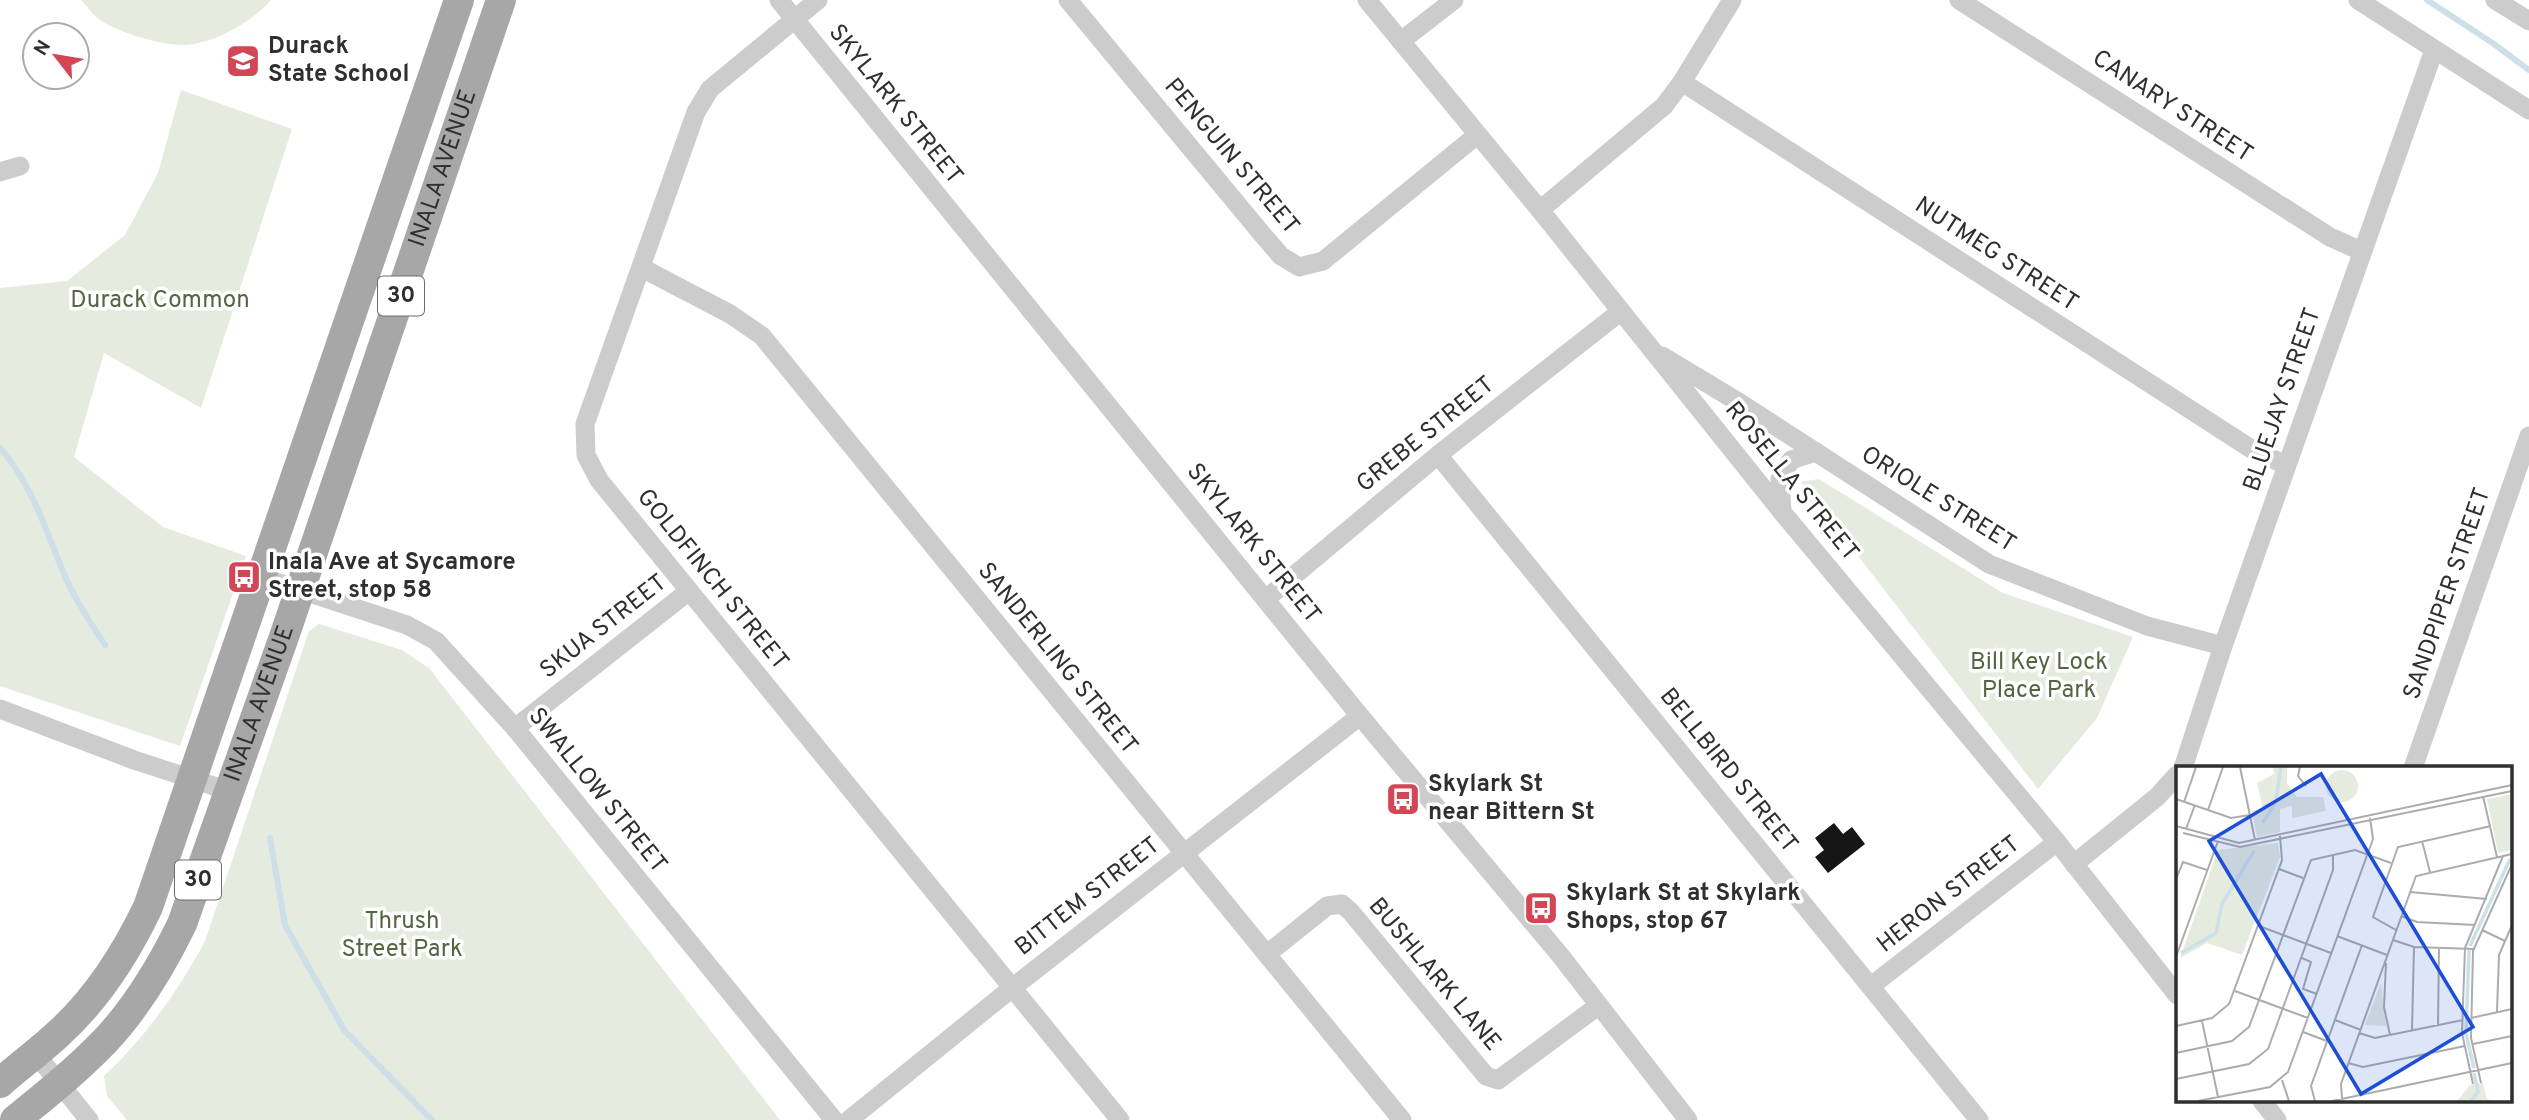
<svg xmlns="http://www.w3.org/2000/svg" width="2529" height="1120" viewBox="0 0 2529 1120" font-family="Overpass,sans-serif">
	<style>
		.green { fill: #e5ebdf }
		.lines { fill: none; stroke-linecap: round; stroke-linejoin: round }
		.stream { stroke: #cddfe8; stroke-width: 6 }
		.building { fill: #161616 }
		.minor { stroke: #ccc; stroke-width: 19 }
		.primary { stroke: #a7a7a7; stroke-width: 30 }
		.labels { text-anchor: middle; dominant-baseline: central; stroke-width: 7; stroke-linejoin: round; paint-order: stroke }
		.shield { fill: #fff; stroke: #6d6d6d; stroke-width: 2 }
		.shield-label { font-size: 23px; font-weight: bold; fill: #2f2f2f }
		.poi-label { font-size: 24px; font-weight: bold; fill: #2f2f2f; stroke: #fff; text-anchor: start }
		.street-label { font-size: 24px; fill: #2f2f2f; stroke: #fff }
		.park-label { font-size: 24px; fill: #546641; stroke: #fff }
		.inset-river { fill: none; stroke: #cddfe8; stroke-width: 3.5 }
		.inset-road { fill: none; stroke: #acacac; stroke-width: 2 }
		.view { fill: #1d4ed8; fill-opacity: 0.15; stroke: #1d4ed8; stroke-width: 3.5 }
		.inset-edge { fill: none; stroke: #2f2f2f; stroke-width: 3.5 }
	</style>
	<rect width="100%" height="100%" fill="#fff"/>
	<!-- green -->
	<g class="green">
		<path d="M 81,0 L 271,0 C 252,22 212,45 182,45 C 160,45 111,31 95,16 C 90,11 86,5 81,0 Z"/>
		<polygon points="181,90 292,129 201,408 104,353 74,457 163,527 246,556 180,746 0,686 0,288 67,281 125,235 158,173"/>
		<polygon points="1819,479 2003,593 2133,637 2097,718 2038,789 1801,482"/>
		<path d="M 319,624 L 402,650 L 429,668 L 780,1120 L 127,1120 L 107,1096 L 104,1076 C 145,1038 179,990 205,941 L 309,631 Z"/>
	</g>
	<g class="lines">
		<!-- stream -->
		<g class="stream">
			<polyline points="2427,0 2494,44 2529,70"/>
			<path d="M 0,448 C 32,484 46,531 64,574 C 75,600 90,622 105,645"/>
			<polyline points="270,838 285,925 344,1030 432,1120"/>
		</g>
	</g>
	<!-- building -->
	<polygon class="building" points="1834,823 1843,834 1852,827 1865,844 1828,873 1815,857 1824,850 1815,838"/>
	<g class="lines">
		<!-- minor -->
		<g class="minor">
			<polyline points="779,0 1360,716 1560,955 1688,1120"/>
			<polyline points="818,0 710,89 696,112 585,424 586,455 599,480 1120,1120"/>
			<polyline points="1068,0 1262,234 1281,256 1299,267 1323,261 1477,135"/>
			<polyline points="1367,0 1540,210 1782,512 2057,842 2177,995"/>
			<polyline points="1959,0 2330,237 2361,251"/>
			<polyline points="2358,0 2529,110"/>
			<polyline points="2495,0 2529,21"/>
			<polyline points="1401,41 1454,0"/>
			<polyline points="1682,82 2253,450 2286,465"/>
			<polyline points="0,172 20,166"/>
			<polyline points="1540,210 1664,106 1682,82 1732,0"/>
			<polyline points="642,268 730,314 762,336 1402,1120"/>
			<polyline points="1662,356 1740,403 1989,564 2147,626 2223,646"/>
			<polyline points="1438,455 1979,1120"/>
			<polyline points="1782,512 1780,479 1791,460 1816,452"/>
			<polyline points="261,577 407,625 436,641 515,728 834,1120"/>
			<polyline points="1266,599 1438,455 1620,312"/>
			<polyline points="0,709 134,760 229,791"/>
			<polyline points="515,728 689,591"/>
			<polyline points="2183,768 2223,646 2434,50"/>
			<polyline points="2413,768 2529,436"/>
			<polyline points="2074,864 2157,797 2177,775"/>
			<polyline points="1267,954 1327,906 1342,904 1351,912 1486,1076 1498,1080 1598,1006"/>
			<polyline points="1871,986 2057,842"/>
			<polyline points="35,1053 89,1120"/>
			<polyline points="2262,1101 2277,1120"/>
			<polyline points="849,1120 1012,988 1360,716"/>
		</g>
		<!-- primary -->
		<g class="primary">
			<path d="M 0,1083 C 19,1066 40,1051 58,1034 C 97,999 126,953 148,907 L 459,0"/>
			<path id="s1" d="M 15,1120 C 46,1095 77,1070 105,1041 C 137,1007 162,965 182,924 L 285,634 L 501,0"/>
		</g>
	</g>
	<!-- icons -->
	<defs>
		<g id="school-square" transform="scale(1.75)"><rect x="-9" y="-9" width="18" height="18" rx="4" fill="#d24655" stroke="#fff"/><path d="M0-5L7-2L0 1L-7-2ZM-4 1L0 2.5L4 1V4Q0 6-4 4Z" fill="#fff"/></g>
		<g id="bus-square" transform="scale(1.75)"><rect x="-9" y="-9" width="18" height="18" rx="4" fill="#d24655" stroke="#fff"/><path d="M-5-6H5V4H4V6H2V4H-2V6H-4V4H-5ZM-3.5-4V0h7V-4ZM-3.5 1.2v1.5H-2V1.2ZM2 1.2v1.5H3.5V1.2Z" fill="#fff"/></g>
	</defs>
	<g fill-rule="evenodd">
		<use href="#school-square" x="243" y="61"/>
		<use href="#bus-square" x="244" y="577"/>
		<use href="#bus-square" x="1403" y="799"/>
		<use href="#bus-square" x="1541" y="908"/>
	</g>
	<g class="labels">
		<!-- shield labels -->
		<g class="shield">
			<rect x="378" y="276.5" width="46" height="39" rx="5"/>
			<rect x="175" y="860.5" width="46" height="39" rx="5"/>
		</g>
		<g class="shield-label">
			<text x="401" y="296">30</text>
			<text x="198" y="880">30</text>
		</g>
		<!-- poi labels -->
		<g class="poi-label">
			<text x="268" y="47">Durack<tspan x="268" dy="28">State School</tspan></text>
			<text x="268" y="563">Inala Ave at Sycamore<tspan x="268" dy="28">Street, stop 58</tspan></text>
			<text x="1428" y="785">Skylark St<tspan x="1428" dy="28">near Bittern St</tspan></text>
			<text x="1566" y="894">Skylark St at Skylark<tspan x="1566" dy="28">Shops, stop 67</tspan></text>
		</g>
		<!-- street labels -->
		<g class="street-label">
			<text transform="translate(895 105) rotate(51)">SKYLARK STREET</text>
			<text transform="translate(2172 107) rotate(33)">CANARY STREET</text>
			<text transform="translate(1231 157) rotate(50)">PENGUIN STREET</text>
			<text stroke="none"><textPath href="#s1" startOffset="1060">INALA AVENUE</textPath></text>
			<text transform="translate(1996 255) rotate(33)">NUTMEG STREET</text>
			<text transform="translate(2283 400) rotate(-71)">BLUEJAY STREET</text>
			<text transform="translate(1426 435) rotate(-39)">GREBE STREET</text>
			<text transform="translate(1791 482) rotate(51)">ROSELLA STREET</text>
			<text transform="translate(1938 500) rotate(32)">ORIOLE STREET</text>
			<text transform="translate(1253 544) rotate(51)">SKYLARK STREET</text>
			<text transform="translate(712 580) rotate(51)">GOLDFINCH STREET</text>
			<text transform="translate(2448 594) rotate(-71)">SANDPIPER STREET</text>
			<text transform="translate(604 627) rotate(-38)">SKUA STREET</text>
			<text transform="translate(1057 659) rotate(51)">SANDERLING STREET</text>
			<text stroke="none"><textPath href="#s1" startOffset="494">INALA AVENUE</textPath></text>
			<text transform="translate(1728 771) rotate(51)">BELLBIRD STREET</text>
			<text transform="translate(597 791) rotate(51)">SWALLOW STREET</text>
			<text transform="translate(1949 895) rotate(-38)">HERON STREET</text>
			<text transform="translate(1088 897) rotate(-38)">BITTEM STREET</text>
			<text transform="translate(1434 975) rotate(50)">BUSHLARK LANE</text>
		</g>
		<!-- park labels -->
		<g class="park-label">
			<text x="160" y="301">Durack Common</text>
			<text x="2039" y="663">Bill Key Lock<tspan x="2039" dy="28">Place Park</tspan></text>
			<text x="402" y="922">Thrush<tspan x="402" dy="28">Street Park</tspan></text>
		</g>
	</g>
	<!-- overview -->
	<g transform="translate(2176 766)">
		<rect width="336" height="336" fill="#fff"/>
		<path d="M 97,1 L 111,1 L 111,18 L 121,31 L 147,31 L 150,45 L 116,52 L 116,40 L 104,43 L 104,66 L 81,71 L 76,45 L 87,42 L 81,17 L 98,8 ZM150 20a16 16 0 1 1 32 0a16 16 0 1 1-32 0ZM 336,28 L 336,84 L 322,87 L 311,33 ZM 102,77 L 104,91 L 66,189 L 31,177 L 4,192 L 42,84 ZM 205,217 L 210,260 L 189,259 ZM 307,317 L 311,333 L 316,335 L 281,335 L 294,319 Z" fill="#e5ebdf"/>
		<path class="inset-river" d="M 87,57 L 100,35 L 105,1M 294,180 L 334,93M 293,184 L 290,268 L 298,302M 5,187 L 40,167 L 46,138 L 78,85M 295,335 L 302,326 L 298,307"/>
		<path class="inset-road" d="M 64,1 L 79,74M 124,1 L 122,10 L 130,20M 307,30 L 321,91M 0,33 L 55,52 L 74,49M 8,36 L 20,1M 32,44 L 47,1M 0,60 L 63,77 L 336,19M 10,63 L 19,39M 7,67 L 64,81 L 336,25M 246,75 L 254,106M 103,103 L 127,112M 0,113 L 7,96 L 31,104M 234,126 L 311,133M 225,150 L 241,156 L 299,159M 83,160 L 155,187M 220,164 L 197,151 L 222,81 L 315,60M 306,164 L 329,175M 161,170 L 211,189M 217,174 L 238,181 L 298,183M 0,191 L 42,75M 126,192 L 135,196 L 127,223 L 141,228M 210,197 L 208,241 L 214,269M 59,225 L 132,252M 321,246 L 323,189 L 336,159M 295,252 L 336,243M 159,254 L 185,264M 26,255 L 42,331M 262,259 L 263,181M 0,260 L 36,252 L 53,238 L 106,94 L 104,70M 236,264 L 238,181M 127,266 L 151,275M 183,267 L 199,272 L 287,254M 297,278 L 336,270M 0,287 L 56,275 L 73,261 L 135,94 L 179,84 L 215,97M 172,297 L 187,301 L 289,280M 0,313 L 73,298 L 92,283 L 157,104 L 157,88M 106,314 L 113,335M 305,317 L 295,272 L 297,185 L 336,98M 297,318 L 286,267 L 289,182 L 327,90M 166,333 L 165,318 L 240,110 L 336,88M 22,335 L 94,321 L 112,306 L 197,73 L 194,52M 139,335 L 135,320 L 186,179M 156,335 L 336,297"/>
		<path class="view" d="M 145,8 L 297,261 L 185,328 L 33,75 Z"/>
		<rect width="336" height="336" class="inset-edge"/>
	</g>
	<!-- north arrow -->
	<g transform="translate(56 56) rotate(301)"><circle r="33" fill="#ffffff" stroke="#acacac" stroke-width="2"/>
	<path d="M0-5L12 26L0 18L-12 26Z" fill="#d24655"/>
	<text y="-10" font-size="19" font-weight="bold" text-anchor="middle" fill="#2f2f2f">N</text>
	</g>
</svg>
